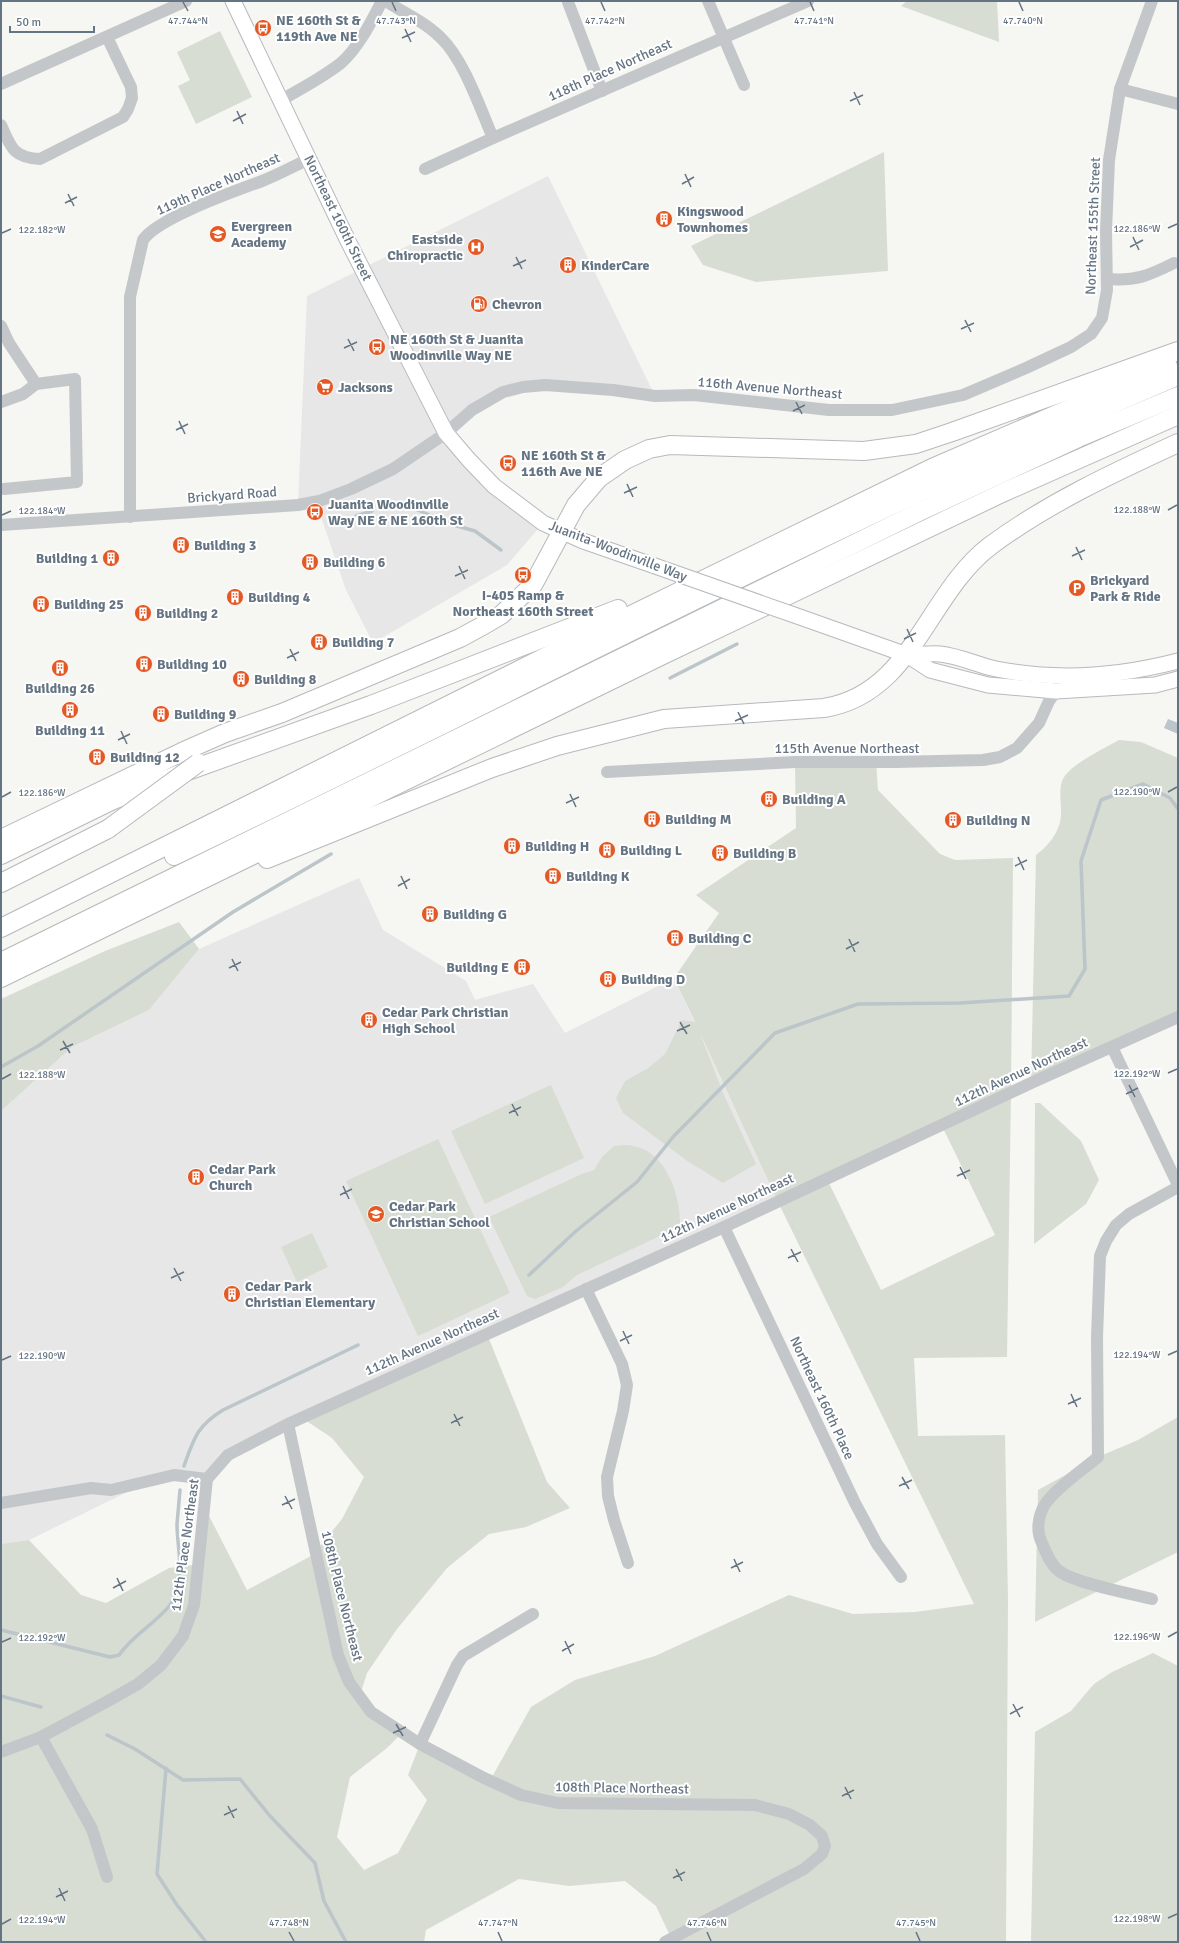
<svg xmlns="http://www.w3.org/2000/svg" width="1179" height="1943" viewBox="0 0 1179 1943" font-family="Signika,sans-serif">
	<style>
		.built { fill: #e6e7e6 }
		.green { fill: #d7ddd3; fill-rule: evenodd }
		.water { fill: #bbc5ca }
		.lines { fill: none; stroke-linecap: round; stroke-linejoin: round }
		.stream { stroke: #bbc5ca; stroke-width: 3.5 }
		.major-casing { stroke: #b6babe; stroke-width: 17 }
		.highway-casing { stroke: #b6b9bc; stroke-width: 20 }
		.minor { stroke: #c3c7ca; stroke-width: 12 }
		.major { stroke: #fff; stroke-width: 15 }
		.highway { stroke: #fff; stroke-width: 18 }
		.major-bridge-casing { stroke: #b6babe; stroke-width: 17; stroke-linecap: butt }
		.highway-bridge-casing { stroke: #b6b9bc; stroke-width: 20; stroke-linecap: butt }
		.major-bridge { stroke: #fff; stroke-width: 15 }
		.highway-bridge { stroke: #fff; stroke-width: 18 }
		.ticks { fill: none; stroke: #657483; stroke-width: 1.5 }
		.labels { text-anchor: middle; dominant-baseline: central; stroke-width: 4; stroke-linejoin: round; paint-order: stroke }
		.poi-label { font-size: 14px; font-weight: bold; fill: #657483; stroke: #fff; text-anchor: start }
		.street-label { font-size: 14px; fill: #657483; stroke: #fff }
		.ticks-label { font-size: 10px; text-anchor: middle; fill: #657483; stroke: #fff; stroke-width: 4; stroke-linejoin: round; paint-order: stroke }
	</style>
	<rect width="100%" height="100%" fill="#f6f6f2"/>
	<!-- built -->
	<g class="built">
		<polygon points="548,176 654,394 545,385 503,392 446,432 543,523 507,565 373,643 346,590 318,508 298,505 307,296"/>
		<polygon points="359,878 383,930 466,981 475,1000 533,984 565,1033 674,978 778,1202 247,1444 207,1479 156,1478 29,1540 1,1544 1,1111 72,1047 149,1010 199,949"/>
	</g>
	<!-- green -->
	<g class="green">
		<polygon points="907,1 997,1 999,42 901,6"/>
		<polygon points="220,31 252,97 196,124 178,86 190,80 177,52"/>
		<polygon points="884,152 888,271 756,282 703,265 691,246"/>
		<path d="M 1119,740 L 1141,742 L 1178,758 L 1178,1017 L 1031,1083 L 1036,855 C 1050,845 1062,829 1061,811 C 1061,802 1059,790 1062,781 C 1069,764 1104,749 1119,740 Z"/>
		<path d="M 876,761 L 878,790 L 940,854 L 955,860 L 1013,858 L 1011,1092 L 1007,1357 L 914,1358 L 918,1436 L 1005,1435 L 1008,1600 L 1006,1942 L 673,1942 L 656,1906 L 625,1881 L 569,1886 L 519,1879 L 426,1930 L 424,1942 L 1,1942 L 1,1544 L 29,1540 L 81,1595 L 106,1603 L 169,1568 L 200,1564 L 205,1508 L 247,1590 L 313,1555 L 342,1519 L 364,1477 L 332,1438 L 302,1418 L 487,1334 L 547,1482 L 570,1508 L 526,1527 L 489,1534 L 447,1568 L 397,1629 L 367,1673 L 358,1702 L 404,1731 L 387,1748 L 350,1777 L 337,1837 L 364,1870 L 398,1853 L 427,1800 L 408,1775 L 420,1744 L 492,1777 L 531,1707 L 575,1680 L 655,1656 L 789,1595 L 853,1614 L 915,1612 L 974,1604 L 778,1202 L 700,1033 L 723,1093 L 756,1164 L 723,1183 L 686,1160 L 623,1113 L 616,1098 L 625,1081 L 647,1069 L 665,1054 L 682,1020 L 695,1022 L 674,978 L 719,913 L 696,895 L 796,828 L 795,762 ZM 942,1126 L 995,1235 L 881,1290 L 827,1179 Z"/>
		<polygon points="179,922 199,949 149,1010 72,1047 1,1111 1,999 105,951"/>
		<polygon points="551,1085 584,1158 485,1204 451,1131"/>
		<polygon points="1035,1103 1040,1103 1081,1141 1099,1180 1086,1204 1034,1244"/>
		<polygon points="438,1139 510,1293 418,1336 346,1181"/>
		<path d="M 614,1146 C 620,1146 627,1144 633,1146 C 666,1152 680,1194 680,1223 L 666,1233 L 577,1275 L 563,1287 L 535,1299 L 527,1296 L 489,1217 L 582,1174 L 594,1170 L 602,1157 Z"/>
		<polygon points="312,1233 328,1267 297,1282 281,1247"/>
		<polygon points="1178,1417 1178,1552 1035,1622 1038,1490 1098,1457 1138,1440"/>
		<polygon points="1153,1653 1178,1666 1178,1942 1031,1942 1035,1732 1071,1711 1094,1684 1112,1672"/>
	</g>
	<!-- water -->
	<polygon class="water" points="1168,719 1178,723 1178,734 1164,728"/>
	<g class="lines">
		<!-- stream -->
		<g class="stream">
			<polyline points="386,505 401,505 413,508 450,524 475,531 501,550"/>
			<polyline points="356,516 372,511"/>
			<polyline points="670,678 737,644"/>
			<polyline points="1,1067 38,1046 233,912 331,854"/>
			<polyline points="529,1275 576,1231 637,1182 673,1137 775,1033 858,1004 960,1003 1069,996 1085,969 1081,861 1101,800 1143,784 1170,798 1178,809"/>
			<path d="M 184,1466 C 194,1438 197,1426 223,1410 L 358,1345"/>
			<path d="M 1,1630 L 110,1657 L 119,1655 C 133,1635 155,1624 170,1605 C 187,1582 177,1550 177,1524 C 178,1513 179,1501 180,1490"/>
			<polyline points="1,1696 41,1707"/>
			<polyline points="107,1735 135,1749 183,1780 240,1779 270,1816 315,1863 324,1901 346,1942"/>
			<polyline points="166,1768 157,1874 177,1905 206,1942"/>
		</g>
		<!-- major casing -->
		<g class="major-casing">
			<g id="major">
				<polyline points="233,1 348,241 446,433 469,460 494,486 543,523 583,541 655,566"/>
				<polyline points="797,616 907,655 930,670 988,685 1056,691 1155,685 1178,679"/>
				<path d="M 907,655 C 918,655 930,653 940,654 C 959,656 978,665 996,669 C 1056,681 1120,676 1178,661"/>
			</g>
		</g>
		<!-- highway casing -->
		<g class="highway-casing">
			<g id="highway">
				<polyline points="1,839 182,752 225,733 282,713 460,638 484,625 501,615 533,585 576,505 599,478 625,460 649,449 670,445 864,451 916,444 952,432 1178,351"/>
				<polyline points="1,855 111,801 182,773 371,705 618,609"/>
				<path d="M 174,856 C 508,696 837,522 1178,376"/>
				<path d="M 267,859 L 492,768 L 557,746 L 664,719 L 824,708 C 912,694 927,594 990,546 C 1048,503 1113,473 1178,443"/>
				<polyline points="1,883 108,829"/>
				<polyline points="1,928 541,659 932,468 1168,366"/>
				<polyline points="1,962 921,511 1078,438 1178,396"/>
				<polyline points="1,978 665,654 1002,493 1178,415"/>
			</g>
		</g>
		<!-- minor -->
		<g class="minor">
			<path d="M 385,1 C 403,12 425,22 441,38 C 464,60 480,108 493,138"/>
			<polyline points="708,1 744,85"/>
			<polyline points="568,2 602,91"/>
			<polyline points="1,84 186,1"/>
			<polyline points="1120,89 1178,104"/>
			<path d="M 280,101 C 300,89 322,78 341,63 C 359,47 371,22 382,1"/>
			<path d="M 1,125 C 11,147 13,158 40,159 L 123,117 L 128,109 L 132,98 L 131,87 L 107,37"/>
			<polyline points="425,169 493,138 808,1"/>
			<path d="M 1107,279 C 1137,281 1148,276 1174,263"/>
			<polyline points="1,326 9,343 36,384"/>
			<polyline points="1,402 23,394 36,384 75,379 77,482 4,489"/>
			<path d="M 130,517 L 130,297 L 143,240 C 158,218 235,191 262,181 C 278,175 294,166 309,159"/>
			<polyline points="1,525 298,505 319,501 351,489 393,469 446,433 472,410 503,392 523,387 545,385 613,390 655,396 694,395 829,410 892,410 963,395 1026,368 1071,347 1091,334 1102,318 1107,290 1106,231 1109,160 1120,89 1152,1"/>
			<polyline points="607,772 795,762 895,762 983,760 1000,757 1017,748 1039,723 1049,701 1056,691"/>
			<polyline points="1112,1047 1178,1185"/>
			<polyline points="724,1227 855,1503 877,1544 901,1577"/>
			<polyline points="586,1289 622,1364 627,1385 623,1411 607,1477 608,1496 614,1520 628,1563"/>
			<polyline points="288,1424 338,1655 349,1682 371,1712 420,1744 484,1778 521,1795 558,1803 755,1805 789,1814 810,1825 822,1836 825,1846 822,1854 804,1869 665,1942"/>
			<polyline points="1,1503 91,1488 111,1490 174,1475 207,1479"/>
			<path d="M 1152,1599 C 1132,1594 1074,1583 1059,1571 C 1051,1565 1046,1553 1042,1543 C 1036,1532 1038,1517 1044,1506 C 1053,1490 1084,1469 1098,1457 L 1097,1337 L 1100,1256 L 1106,1241 L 1116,1225 L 1129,1214 L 1178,1187"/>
			<polyline points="41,1737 92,1829 107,1877"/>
			<polyline points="420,1744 457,1665 463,1656 533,1614"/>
			<polyline points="1,1752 41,1737 108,1701 138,1684 161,1665 183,1636 194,1605 207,1479 228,1455 288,1424 724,1227 1031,1083 1178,1017"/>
		</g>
		<!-- major -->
		<use href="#major" class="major"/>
		<!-- highway -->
		<use href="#highway" class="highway"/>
		<!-- major-bridge casing -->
		<g class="major-bridge-casing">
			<polyline id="major-bridge" points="655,566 797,616"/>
		</g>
		<!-- highway-bridge casing -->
		<g class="highway-bridge-casing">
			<polyline id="highway-bridge" points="108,829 198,763"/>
		</g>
		<!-- major-bridge -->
		<use href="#major-bridge" class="major-bridge"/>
		<!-- highway-bridge -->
		<use href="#highway-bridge" class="highway-bridge"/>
	</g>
	<!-- ticks -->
	<path class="ticks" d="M 183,2 L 188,11M 392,2 L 396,11M 601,2 L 605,11M 810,2 L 814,11M 1019,2 L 1023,11M 405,29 L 411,42M 402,38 L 415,32M 854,92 L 860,105M 850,101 L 863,95M 237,111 L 243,124M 233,121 L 246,114M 685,174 L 691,187M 682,184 L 694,177M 68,194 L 74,206M 65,203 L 77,197M 1168,228 L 1177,224M 2,233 L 11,229M 1133,237 L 1139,250M 1130,247 L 1143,240M 516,257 L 522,269M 513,266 L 526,260M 965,320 L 971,332M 961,329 L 974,323M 348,339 L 354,351M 344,348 L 357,342M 796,402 L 802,414M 793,411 L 805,405M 179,421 L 185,434M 176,430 L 188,424M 627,484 L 633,497M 624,493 L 637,487M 1168,510 L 1177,505M 2,515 L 11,511M 1076,547 L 1082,560M 1072,556 L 1085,550M 459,566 L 465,579M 455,576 L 468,570M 907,629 L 913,642M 904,639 L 916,633M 290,649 L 296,661M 287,658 L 299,652M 738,712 L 744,724M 735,721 L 748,715M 121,731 L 127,744M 118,740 L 130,734M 1168,792 L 1177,787M 570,794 L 576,807M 2,797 L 11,792M 566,803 L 579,797M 1018,857 L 1024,870M 1015,866 L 1027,860M 401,876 L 407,889M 398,886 L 410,879M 849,939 L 855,952M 846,949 L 859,942M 232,959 L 238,971M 229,968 L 241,962M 680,1022 L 687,1034M 677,1031 L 690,1025M 63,1041 L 70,1053M 60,1050 L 73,1044M 1168,1073 L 1177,1069M 2,1079 L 11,1074M 1129,1085 L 1135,1097M 1126,1094 L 1138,1088M 512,1104 L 518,1116M 509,1113 L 521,1107M 960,1167 L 966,1179M 957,1176 L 970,1170M 343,1186 L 349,1199M 340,1195 L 352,1189M 791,1249 L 798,1262M 788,1258 L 801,1252M 174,1268 L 181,1281M 171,1278 L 184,1272M 623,1331 L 629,1344M 620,1341 L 632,1335M 1168,1355 L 1177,1351M 2,1360 L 11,1356M 1071,1394 L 1077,1407M 1068,1404 L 1081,1398M 454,1414 L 460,1426M 451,1423 L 463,1417M 902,1477 L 909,1489M 899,1486 L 912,1480M 285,1496 L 292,1509M 282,1505 L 295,1499M 734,1559 L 740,1572M 731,1568 L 743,1562M 117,1578 L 123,1591M 113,1588 L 126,1581M 1168,1637 L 1177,1632M 565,1641 L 571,1654M 2,1642 L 11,1638M 562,1651 L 574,1644M 1013,1704 L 1020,1717M 1010,1714 L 1023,1707M 396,1724 L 403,1736M 393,1733 L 406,1727M 845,1787 L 851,1799M 842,1796 L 854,1790M 228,1806 L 234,1818M 224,1815 L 237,1809M 676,1869 L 682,1881M 673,1878 L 685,1872M 59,1888 L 65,1901M 56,1897 L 68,1891M 1168,1918 L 1177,1914M 2,1924 L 11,1919M 289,1932 L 294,1941M 498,1932 L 502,1941M 707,1932 L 711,1941M 916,1932 L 920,1941"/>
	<!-- icons -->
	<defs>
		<g id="bus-disc" transform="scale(0.9)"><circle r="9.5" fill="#e35925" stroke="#fff"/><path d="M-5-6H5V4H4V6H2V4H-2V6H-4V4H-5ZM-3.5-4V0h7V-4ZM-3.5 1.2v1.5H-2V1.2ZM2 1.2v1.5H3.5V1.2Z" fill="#fff"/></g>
		<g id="building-disc" transform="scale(0.9)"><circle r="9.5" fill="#e35925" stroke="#fff"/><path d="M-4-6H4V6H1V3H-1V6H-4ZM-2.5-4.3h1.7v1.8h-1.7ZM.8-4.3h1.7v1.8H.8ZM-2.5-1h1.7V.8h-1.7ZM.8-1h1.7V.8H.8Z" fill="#fff"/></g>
		<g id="school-disc" transform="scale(0.9)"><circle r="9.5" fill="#e35925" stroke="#fff"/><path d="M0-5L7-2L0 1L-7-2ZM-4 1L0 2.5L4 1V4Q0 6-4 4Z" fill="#fff"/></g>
		<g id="hospital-disc" transform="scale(0.9)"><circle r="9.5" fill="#e35925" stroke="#fff"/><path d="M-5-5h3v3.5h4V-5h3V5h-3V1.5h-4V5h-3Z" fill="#fff"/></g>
		<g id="fuel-disc" transform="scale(0.9)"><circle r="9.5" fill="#e35925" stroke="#fff"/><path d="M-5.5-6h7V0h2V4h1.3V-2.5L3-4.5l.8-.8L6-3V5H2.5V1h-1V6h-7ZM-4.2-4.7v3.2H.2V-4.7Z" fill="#fff"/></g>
		<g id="supermarket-disc" transform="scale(0.9)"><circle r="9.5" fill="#e35925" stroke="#fff"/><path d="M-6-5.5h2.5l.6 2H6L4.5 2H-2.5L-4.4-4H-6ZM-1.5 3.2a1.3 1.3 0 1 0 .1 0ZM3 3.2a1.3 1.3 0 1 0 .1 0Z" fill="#fff"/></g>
		<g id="parking-disc" transform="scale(0.9)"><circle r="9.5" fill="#e35925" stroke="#fff"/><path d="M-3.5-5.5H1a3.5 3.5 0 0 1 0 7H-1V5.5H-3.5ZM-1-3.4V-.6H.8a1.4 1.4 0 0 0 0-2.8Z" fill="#fff"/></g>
	</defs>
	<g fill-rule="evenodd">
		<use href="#bus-disc" x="263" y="28"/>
		<use href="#building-disc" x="664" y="219"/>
		<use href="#school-disc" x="218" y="234"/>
		<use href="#hospital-disc" x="476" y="247"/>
		<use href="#building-disc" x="568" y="265"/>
		<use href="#fuel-disc" x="479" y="304"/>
		<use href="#bus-disc" x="377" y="347"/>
		<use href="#supermarket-disc" x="325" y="387"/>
		<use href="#bus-disc" x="508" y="463"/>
		<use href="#bus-disc" x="315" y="512"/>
		<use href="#building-disc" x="181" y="545"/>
		<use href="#building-disc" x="111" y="558"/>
		<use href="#building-disc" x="310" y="562"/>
		<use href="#bus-disc" x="523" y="575"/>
		<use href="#parking-disc" x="1077" y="588"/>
		<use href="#building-disc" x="235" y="597"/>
		<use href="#building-disc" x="41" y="604"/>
		<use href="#building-disc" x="143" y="613"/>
		<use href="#building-disc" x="319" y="642"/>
		<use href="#building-disc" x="144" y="664"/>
		<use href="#building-disc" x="60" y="668"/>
		<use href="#building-disc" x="241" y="679"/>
		<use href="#building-disc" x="70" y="710"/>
		<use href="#building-disc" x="161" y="714"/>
		<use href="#building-disc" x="97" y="757"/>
		<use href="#building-disc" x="769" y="799"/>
		<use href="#building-disc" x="652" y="819"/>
		<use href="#building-disc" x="953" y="820"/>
		<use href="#building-disc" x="512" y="846"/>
		<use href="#building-disc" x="607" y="850"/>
		<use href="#building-disc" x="720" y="853"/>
		<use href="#building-disc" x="553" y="876"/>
		<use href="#building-disc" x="430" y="914"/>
		<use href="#building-disc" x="675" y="938"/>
		<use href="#building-disc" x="522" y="967"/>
		<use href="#building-disc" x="608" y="979"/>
		<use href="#building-disc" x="369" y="1020"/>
		<use href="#building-disc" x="196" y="1177"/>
		<use href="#school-disc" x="376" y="1214"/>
		<use href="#building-disc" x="232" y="1294"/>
	</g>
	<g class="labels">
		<!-- poi labels -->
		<g class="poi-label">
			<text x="276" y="20">NE 160th St &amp;<tspan x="276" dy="16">119th Ave NE</tspan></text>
			<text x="677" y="211">Kingswood<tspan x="677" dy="16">Townhomes</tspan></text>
			<text x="231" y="226">Evergreen<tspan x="231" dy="16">Academy</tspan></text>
			<text x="463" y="239" text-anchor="end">Eastside<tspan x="463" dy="16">Chiropractic</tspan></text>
			<text x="581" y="265">KinderCare</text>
			<text x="492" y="304">Chevron</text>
			<text x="390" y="339">NE 160th St &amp; Juanita<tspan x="390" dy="16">Woodinville Way NE</tspan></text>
			<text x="338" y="387">Jacksons</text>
			<text x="521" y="455">NE 160th St &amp;<tspan x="521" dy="16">116th Ave NE</tspan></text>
			<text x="328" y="504">Juanita Woodinville<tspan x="328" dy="16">Way NE &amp; NE 160th St</tspan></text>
			<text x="194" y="545">Building 3</text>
			<text x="98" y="558" text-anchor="end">Building 1</text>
			<text x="323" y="562">Building 6</text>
			<text x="1090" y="580">Brickyard<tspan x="1090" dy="16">Park &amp; Ride</tspan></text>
			<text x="523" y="595" text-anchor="middle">I-405 Ramp &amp;<tspan x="523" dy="16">Northeast 160th Street</tspan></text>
			<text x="248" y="597">Building 4</text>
			<text x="54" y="604">Building 25</text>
			<text x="156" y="613">Building 2</text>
			<text x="332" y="642">Building 7</text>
			<text x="157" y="664">Building 10</text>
			<text x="254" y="679">Building 8</text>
			<text x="60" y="688" text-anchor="middle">Building 26</text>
			<text x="174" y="714">Building 9</text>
			<text x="70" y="730" text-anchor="middle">Building 11</text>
			<text x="110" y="757">Building 12</text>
			<text x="782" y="799">Building A</text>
			<text x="665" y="819">Building M</text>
			<text x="966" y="820">Building N</text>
			<text x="525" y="846">Building H</text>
			<text x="620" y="850">Building L</text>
			<text x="733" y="853">Building B</text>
			<text x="566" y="876">Building K</text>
			<text x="443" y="914">Building G</text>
			<text x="688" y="938">Building C</text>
			<text x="509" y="967" text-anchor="end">Building E</text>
			<text x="621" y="979">Building D</text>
			<text x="382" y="1012">Cedar Park Christian<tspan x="382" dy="16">High School</tspan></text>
			<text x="209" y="1169">Cedar Park<tspan x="209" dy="16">Church</tspan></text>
			<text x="389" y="1206">Cedar Park<tspan x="389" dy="16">Christian School</tspan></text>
			<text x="245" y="1286">Cedar Park<tspan x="245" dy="16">Christian Elementary</tspan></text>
		</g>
		<!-- street labels -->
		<g class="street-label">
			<text transform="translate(610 70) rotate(-24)">118th Place Northeast</text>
			<text transform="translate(218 184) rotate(-24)">119th Place Northeast</text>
			<text transform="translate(338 218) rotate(64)">Northeast 160th Street</text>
			<text transform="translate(1093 226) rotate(-88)">Northeast 155th Street</text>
			<text transform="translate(770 388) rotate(5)">116th Avenue Northeast</text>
			<text transform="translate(232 495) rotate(-4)">Brickyard Road</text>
			<text transform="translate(618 551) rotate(21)">Juanita-Woodinville Way</text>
			<text x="847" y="748">115th Avenue Northeast</text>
			<text transform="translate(1021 1072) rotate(-25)">112th Avenue Northeast</text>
			<text transform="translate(727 1208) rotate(-25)">112th Avenue Northeast</text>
			<text transform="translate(432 1342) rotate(-24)">112th Avenue Northeast</text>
			<text transform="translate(822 1398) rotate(65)">Northeast 160th Place</text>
			<text transform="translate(185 1545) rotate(-82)">112th Place Northeast</text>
			<text transform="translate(342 1596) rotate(76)">108th Place Northeast</text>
			<text transform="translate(622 1788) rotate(1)">108th Place Northeast</text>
		</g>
	</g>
	<g class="ticks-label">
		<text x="396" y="24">47.743°N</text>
		<text x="605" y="24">47.742°N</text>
		<text x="814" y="24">47.741°N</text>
		<text x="1023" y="24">47.740°N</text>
		<text x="188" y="24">47.744°N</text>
		<text x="1137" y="232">122.186°W</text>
		<text x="42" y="233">122.182°W</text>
		<text x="1137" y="513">122.188°W</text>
		<text x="42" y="514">122.184°W</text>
		<text x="1137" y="795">122.190°W</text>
		<text x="42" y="796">122.186°W</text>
		<text x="1137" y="1077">122.192°W</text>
		<text x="42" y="1078">122.188°W</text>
		<text x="1137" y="1358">122.194°W</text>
		<text x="42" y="1359">122.190°W</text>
		<text x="1137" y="1640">122.196°W</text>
		<text x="42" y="1641">122.192°W</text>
		<text x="1137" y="1922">122.198°W</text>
		<text x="42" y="1923">122.194°W</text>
		<text x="289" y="1926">47.748°N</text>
		<text x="498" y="1926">47.747°N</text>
		<text x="707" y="1926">47.746°N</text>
		<text x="916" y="1926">47.745°N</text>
	</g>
	<!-- border -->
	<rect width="1179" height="1943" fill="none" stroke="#657483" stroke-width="4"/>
	<!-- scale -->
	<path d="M10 26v6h84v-6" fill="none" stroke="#657483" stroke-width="2"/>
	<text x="16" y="26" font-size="12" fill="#657483" stroke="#ffffff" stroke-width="3" paint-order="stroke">50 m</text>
</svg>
